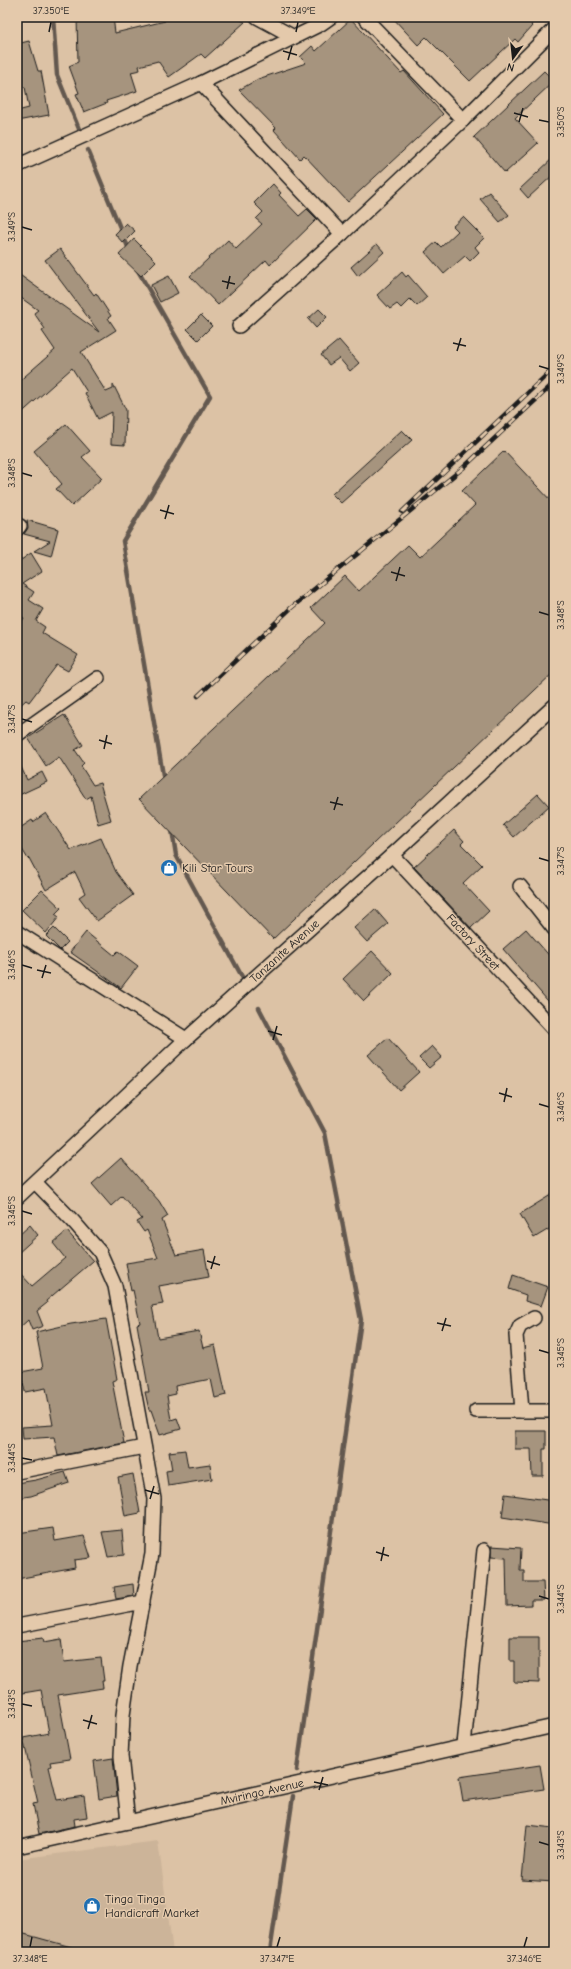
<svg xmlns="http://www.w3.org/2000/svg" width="571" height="1969" viewBox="0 0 571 1969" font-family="'Comic Neue',sans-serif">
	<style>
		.built { fill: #ccb499 }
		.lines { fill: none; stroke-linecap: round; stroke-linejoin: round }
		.stream { stroke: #63594f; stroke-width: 4.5 }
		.building { fill: #a6947e; stroke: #1c1c1c }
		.street-casing { stroke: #1c1c1c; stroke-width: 16 }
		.street { stroke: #e4c9ab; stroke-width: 13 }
		.rail-casing { stroke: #1c1c1c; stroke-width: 4.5 }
		.rail { stroke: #e4c9ab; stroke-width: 3; stroke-dasharray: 9; stroke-linecap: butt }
		.ticks { fill: none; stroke: #1c1c1c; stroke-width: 1.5 }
		.labels { text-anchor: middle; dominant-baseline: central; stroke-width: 3; stroke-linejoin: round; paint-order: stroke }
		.poi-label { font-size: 12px; fill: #1c1c1c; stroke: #e4c9ab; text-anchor: start }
		.street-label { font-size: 12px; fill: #1c1c1c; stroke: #e4c9ab }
		.neatline { fill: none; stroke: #1c1c1c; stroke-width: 1.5 }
		.ticks-label { font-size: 10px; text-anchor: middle; fill: #1c1c1c }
	</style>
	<rect width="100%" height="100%" fill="#dcc2a5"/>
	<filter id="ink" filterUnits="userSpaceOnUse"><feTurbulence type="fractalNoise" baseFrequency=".025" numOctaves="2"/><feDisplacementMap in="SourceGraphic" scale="8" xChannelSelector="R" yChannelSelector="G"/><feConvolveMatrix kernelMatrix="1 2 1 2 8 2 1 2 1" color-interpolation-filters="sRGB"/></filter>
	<g filter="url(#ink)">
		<!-- built -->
		<polygon class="built" points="158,1841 173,1952 17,1952 17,1859"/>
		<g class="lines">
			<!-- stream -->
			<g class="stream">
				<polyline points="53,17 57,75 79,129"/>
				<polyline points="88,150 130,252"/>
				<polyline points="137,269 210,396 123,541 164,781"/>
				<polyline points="172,830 176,855 246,984"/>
				<polyline points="259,1008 325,1133 361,1320 297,1770"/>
				<polyline points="270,1952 293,1796"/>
			</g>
		</g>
		<!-- building -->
		<g class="building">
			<polygon points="77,17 113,17 115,33 165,21 158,17 235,17 245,22 205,58 201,54 169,77 158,61 139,66 140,70 131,72 137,91 106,101 107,103 84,112 76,94 79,93 69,66 78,62"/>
			<polygon points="392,17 538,17 531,25 532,26 518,42 515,39 470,81 426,37 418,45"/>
			<polygon points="351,19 401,73 404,71 443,114 348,202 304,155 300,159 274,130 276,128 239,90 258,79 306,63 300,57 312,46 316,51"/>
			<polygon points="29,41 38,71 41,71 49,115 17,121 17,111 29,108 25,87 20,88 19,82 17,83 17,44"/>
			<polygon points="544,71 554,81 515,118 538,143 505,173 474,137"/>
			<polygon points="554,157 554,174 528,198 520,189"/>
			<polygon points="273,184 281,193 279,195 299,216 307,209 317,219 270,265 266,260 218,305 190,276 228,240 236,249 262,224 256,219 263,212 254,203"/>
			<polygon points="489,192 509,215 500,222 480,199"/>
			<polygon points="463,217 484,238 475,247 479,252 470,261 465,256 444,274 425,252 436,242 441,247 458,231 453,226"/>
			<polygon points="126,223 135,231 123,243 115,234"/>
			<polygon points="134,239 156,261 141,276 119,255"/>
			<polygon points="377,244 384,252 358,276 351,267"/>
			<polygon points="60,249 94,295 96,293 111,316 108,318 116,330 81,352 106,392 113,389 113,384 126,410 125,445 111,444 112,412 98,419 85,393 87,392 72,368 17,417 17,383 55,350 42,331 45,329 34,313 38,310 17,295 17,273 99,332 45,260"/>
			<polygon points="402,272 406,277 408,275 427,297 417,306 410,299 401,308 397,304 390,309 377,295"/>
			<polygon points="169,276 178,293 160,302 151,285"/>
			<polygon points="319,309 327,317 316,328 308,319"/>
			<polygon points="201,315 212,326 198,340 187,329"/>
			<polygon points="339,340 359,363 350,371 339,358 329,365 321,355"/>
			<polygon points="66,424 90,451 82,457 102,478 72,506 56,489 62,484 34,451"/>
			<polygon points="402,430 412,440 341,503 332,494"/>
			<polygon points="504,451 554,504 554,672 273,939 139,799 325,623 311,608 345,576 359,591 408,545 420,557 475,505 462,491"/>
			<polygon points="27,520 58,529 51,556 34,551 50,541 24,534 28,528"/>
			<polygon points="31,553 42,571 22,584 34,592 29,600 43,609 36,621 45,627 42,633 78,655 68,671 57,665 29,702 26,700 17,708 17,628 24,618 19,615 17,618 17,563"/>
			<polygon points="64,715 83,745 75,750 84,763 81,766 93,785 100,783 111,820 98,824 91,796 86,799 59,757 46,766 28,738"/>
			<polygon points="17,758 27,780 42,772 47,782 17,796"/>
			<polygon points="538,794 549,806 514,837 503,825"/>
			<polygon points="46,813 71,850 101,838 116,872 133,895 97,921 79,897 85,893 75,872 46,890 29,858 28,859 17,841 17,830 32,820 33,822"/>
			<polygon points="454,830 464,841 461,844 482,865 463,883 489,911 471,928 414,867"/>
			<polygon points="42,890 61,908 55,914 59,917 46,933 22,910"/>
			<polygon points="375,909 388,924 367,942 354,928"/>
			<polygon points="54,928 68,942 60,950 46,936"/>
			<polygon points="526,929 554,961 554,1008 503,949"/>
			<polygon points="86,932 114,955 118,951 138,966 121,988 70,952"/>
			<polygon points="372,951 393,973 364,1001 343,979"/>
			<polygon points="388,1038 419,1072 399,1090 368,1055"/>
			<polygon points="432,1046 442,1057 429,1068 419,1058"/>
			<polygon points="121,1158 159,1201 168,1216 162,1220 176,1255 204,1250 209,1277 159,1286 163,1304 152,1306 158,1338 199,1331 203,1348 215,1345 226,1395 215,1398 211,1379 175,1386 176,1394 167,1396 171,1420 177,1418 181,1429 160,1435 151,1410 149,1410 145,1392 149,1392 137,1324 140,1323 133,1290 131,1291 126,1263 158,1258 147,1230 144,1232 137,1222 142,1219 122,1196 111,1206 92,1184"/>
			<polygon points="554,1193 554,1226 534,1238 520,1214"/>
			<polygon points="30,1225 38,1235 17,1254 17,1237"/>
			<polygon points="67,1231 93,1261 46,1301 47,1303 37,1311 43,1326 32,1330 28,1320 17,1330 17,1270 32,1286 65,1258 53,1243"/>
			<polygon points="513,1275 548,1287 541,1306 525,1301 526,1295 509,1289"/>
			<polygon points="106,1319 117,1379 112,1381 124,1443 58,1456 54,1437 23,1439 22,1427 53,1425 46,1388 25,1392 21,1372 43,1368 36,1332 71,1324"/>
			<polygon points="515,1431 546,1431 546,1449 543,1449 543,1476 532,1476 531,1449 515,1449"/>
			<polygon points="185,1450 188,1467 210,1464 212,1479 168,1486 166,1471 172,1470 169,1452"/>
			<polygon points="65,1472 69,1483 31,1496 17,1498 17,1483 36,1480"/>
			<polygon points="133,1474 140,1513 125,1516 118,1477"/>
			<polygon points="505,1494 554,1501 554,1525 502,1517"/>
			<polygon points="53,1528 55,1541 84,1536 91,1558 74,1560 75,1568 17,1579 17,1533"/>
			<polygon points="122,1530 124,1555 108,1557 102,1532"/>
			<polygon points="491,1546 521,1548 520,1570 524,1570 524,1582 543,1582 544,1600 531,1600 531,1605 507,1606 506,1558 491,1557"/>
			<polygon points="133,1584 134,1596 116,1599 114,1587"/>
			<polygon points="510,1637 539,1637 539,1683 514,1682 514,1661 510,1661"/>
			<polygon points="43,1638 44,1642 61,1639 64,1662 101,1658 104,1681 102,1681 103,1688 58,1695 70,1759 50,1762 51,1766 49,1767 57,1800 84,1796 87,1817 74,1819 75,1826 39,1834 33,1804 38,1803 23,1738 49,1733 41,1690 17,1694 17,1641"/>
			<polygon points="113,1758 117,1796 99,1799 94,1761"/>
			<polygon points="540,1765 544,1789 463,1801 459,1777"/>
			<polygon points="527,1825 554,1828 554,1882 522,1880"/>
			<polygon points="17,1932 75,1948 74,1952 26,1952 17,1949"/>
		</g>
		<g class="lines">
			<!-- street casing -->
			<g class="street-casing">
				<g id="street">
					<polyline points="257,17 294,37"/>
					<polyline points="364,17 463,120"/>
					<polyline points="201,83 342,234"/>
					<polyline points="17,166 201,83 321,24 331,17"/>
					<polyline points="239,326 342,234 463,120 554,29"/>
					<polyline points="17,529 20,526"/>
					<polyline points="17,735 98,678"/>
					<path id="s1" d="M 392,855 L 554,1029"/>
					<polyline points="520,886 554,929"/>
					<polyline points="17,932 186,1039"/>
					<polyline points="35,1182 73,1221 100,1252 115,1286 154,1499 152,1554 130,1666 123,1715 121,1756 128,1822"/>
					<path id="s2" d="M 17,1198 L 186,1039 L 392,855 L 554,706"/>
					<polyline points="476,1411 554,1411"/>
					<polyline points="522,1411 516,1335 520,1326 534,1318"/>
					<polyline points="17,1472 144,1447"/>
					<polyline points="17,1626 143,1602"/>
					<polyline points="464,1745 484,1550"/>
					<path id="s3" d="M 17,1847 L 554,1726"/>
				</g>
			</g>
			<!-- street -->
			<use href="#street" class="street"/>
			<!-- rail casing -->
			<g class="rail-casing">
				<g id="rail">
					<polyline points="402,512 554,368"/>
					<polyline points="198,696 291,608 463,468 554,383"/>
				</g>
			</g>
			<!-- rail -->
			<use href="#rail" class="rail"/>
		</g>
	</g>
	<!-- ticks -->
	<path class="ticks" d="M 49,32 L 51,22M 296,32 L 298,22M 283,51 L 297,55M 288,60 L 292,46M 514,113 L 528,117M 539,120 L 549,122M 519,122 L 523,108M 22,227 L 32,230M 222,281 L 235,284M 227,289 L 230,276M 453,343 L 466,346M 457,351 L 461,338M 539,366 L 549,369M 22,473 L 32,476M 160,510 L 174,514M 165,519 L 169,505M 391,572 L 405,576M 396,581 L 400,567M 539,612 L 549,615M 22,719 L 32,722M 99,740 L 112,744M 104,749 L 107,735M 330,802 L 343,805M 334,810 L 338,797M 539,858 L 549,861M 22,965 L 32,968M 37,970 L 51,973M 42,978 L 46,965M 268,1031 L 282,1035M 273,1040 L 277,1026M 499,1093 L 512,1097M 504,1102 L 507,1088M 539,1104 L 549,1107M 22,1211 L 32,1214M 207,1261 L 220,1265M 211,1269 L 215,1256M 437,1323 L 451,1326M 442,1331 L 446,1318M 539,1350 L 549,1353M 22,1458 L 32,1460M 145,1490 L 159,1494M 150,1499 L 154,1486M 376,1552 L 389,1556M 381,1561 L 384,1547M 539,1596 L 549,1599M 22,1704 L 32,1706M 83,1720 L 97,1724M 88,1729 L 92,1715M 314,1782 L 328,1785M 319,1790 L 323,1777M 539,1842 L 549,1845M 30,1947 L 32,1937M 277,1947 L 280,1937M 524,1947 L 527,1937"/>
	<!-- icons -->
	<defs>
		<g id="shop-disc" transform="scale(0.9)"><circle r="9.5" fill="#1f6fb2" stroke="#e4c9ab"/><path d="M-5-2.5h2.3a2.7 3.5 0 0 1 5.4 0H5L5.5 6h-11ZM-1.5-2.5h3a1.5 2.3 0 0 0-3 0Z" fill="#fff"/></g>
	</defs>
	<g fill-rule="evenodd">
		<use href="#shop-disc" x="169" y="868"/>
		<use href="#shop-disc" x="92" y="1906"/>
	</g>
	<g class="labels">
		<!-- poi labels -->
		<g class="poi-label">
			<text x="182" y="868">Kili Star Tours</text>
			<text x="105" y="1899">Tinga Tinga<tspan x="105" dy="14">Handicraft Market</tspan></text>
		</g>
		<!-- street labels -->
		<g class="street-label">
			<text stroke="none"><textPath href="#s1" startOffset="119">Factory Street</textPath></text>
			<text stroke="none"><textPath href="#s2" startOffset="364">Tanzanite Avenue</textPath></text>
			<text stroke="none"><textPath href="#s3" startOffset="251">Mviringo Avenue</textPath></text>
		</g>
	</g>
	<!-- margin -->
	<rect width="571" height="1969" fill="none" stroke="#e4c9ab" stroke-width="44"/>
	<!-- north arrow -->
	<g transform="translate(513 58) rotate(195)" stroke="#e4c9ab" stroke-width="3" paint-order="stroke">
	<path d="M0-3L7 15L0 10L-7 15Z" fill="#1c1c1c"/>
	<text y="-6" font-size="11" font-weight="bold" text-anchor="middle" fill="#1c1c1c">N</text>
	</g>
	<rect x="22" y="22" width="527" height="1925" class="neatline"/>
	<g class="ticks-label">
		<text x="51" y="14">37.350°E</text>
		<text x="298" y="14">37.349°E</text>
		<text transform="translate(560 122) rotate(-90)" y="4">3.350°S</text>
		<text transform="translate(11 227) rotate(-90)" y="4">3.349°S</text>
		<text transform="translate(560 369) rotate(-90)" y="4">3.349°S</text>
		<text transform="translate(11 473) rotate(-90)" y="4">3.348°S</text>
		<text transform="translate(560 615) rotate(-90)" y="4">3.348°S</text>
		<text transform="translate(11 719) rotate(-90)" y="4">3.347°S</text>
		<text transform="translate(560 861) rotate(-90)" y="4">3.347°S</text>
		<text transform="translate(11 965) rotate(-90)" y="4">3.346°S</text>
		<text transform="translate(560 1107) rotate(-90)" y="4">3.346°S</text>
		<text transform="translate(11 1211) rotate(-90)" y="4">3.345°S</text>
		<text transform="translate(560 1353) rotate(-90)" y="4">3.345°S</text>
		<text transform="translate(11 1458) rotate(-90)" y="4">3.344°S</text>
		<text transform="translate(560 1599) rotate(-90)" y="4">3.344°S</text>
		<text transform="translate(11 1704) rotate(-90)" y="4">3.343°S</text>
		<text transform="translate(560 1845) rotate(-90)" y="4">3.343°S</text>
		<text x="30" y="1962">37.348°E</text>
		<text x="277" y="1962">37.347°E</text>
		<text x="524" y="1962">37.346°E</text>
	</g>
</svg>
